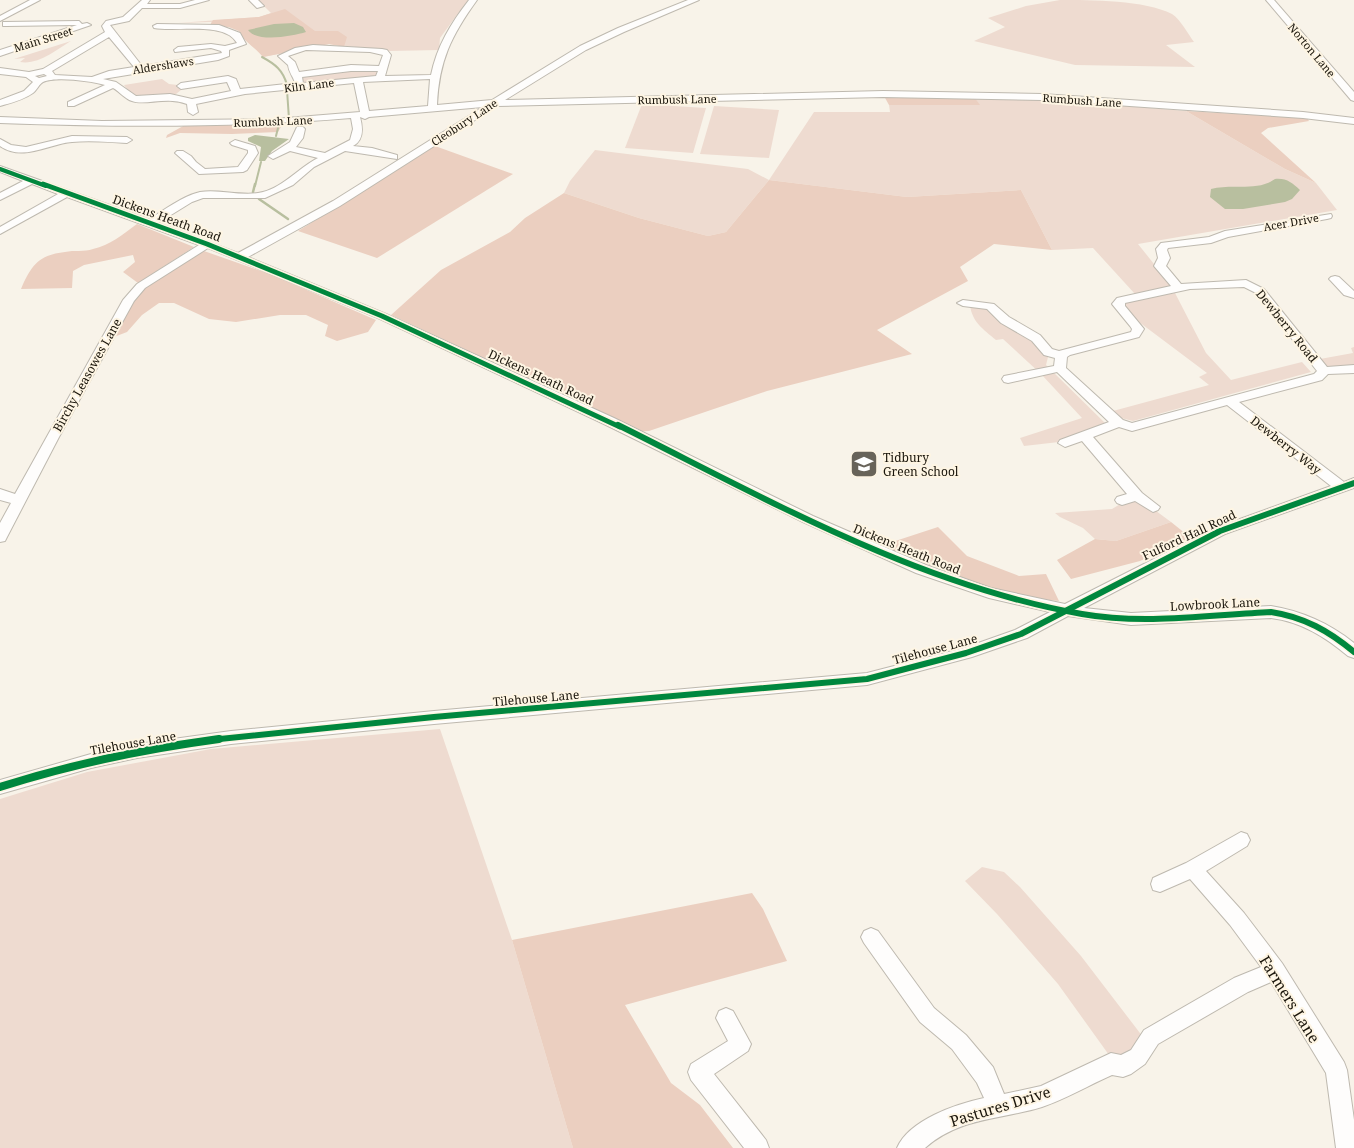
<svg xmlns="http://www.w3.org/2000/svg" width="1354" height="1148" viewBox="0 0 1354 1148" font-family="'Noto Serif',serif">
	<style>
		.green { fill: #eedbd0 }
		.forest { fill: #ebcfc0 }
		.water { fill: #b8bf9f }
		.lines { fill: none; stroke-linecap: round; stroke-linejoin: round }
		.stream-far1 { stroke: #b8bf9f; stroke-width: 2 }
		.stream { stroke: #b8bf9f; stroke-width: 2.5 }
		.minor-casing { stroke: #beb9af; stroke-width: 2 }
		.minor { fill: #fefdfc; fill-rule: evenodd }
		.cycleway-far3-casing { stroke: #fef5e3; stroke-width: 5.5 }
		.cycleway-far2-casing { stroke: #fef5e3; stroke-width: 8 }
		.cycleway-far1-casing { stroke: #fef5e3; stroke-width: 9 }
		.cycleway-casing { stroke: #fef5e3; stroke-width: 11 }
		.cycleway-far3 { stroke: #00873e; stroke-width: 4 }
		.cycleway-far2 { stroke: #00873e; stroke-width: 5 }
		.cycleway-far1 { stroke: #00873e; stroke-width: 6 }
		.cycleway { stroke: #00873e; stroke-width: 8 }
		.labels { text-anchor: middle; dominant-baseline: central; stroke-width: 4; stroke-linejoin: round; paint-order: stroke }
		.far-street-label { font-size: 11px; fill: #1a150b; stroke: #fef5e3 }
		.street-label { font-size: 12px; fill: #1a150b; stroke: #fef5e3 }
		.poi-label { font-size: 12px; fill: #1a150b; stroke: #fef5e3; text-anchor: start }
		.near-street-label { font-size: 15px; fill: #1a150b; stroke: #fef5e3 }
	</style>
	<rect width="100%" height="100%" fill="#f8f3e9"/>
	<!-- green -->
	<g class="green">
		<path d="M 258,0 L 468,0 L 440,38 L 439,50 L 390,51 L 329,44 L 263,57 C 255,47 245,42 239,31 L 229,27 L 210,25 L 212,22 L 178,23 L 259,17 L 271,13 Z"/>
		<path d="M 1060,0 C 1091,0 1145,0 1172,14 C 1181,20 1188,34 1194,42 L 1166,45 L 1195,67 L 1075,65 L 974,41 L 1005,27 L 988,18 L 1026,6 Z"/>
		<path d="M 71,41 C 56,50 39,65 20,62 L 25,58 L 14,59 Z"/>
		<path d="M 347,69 L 379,72 L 377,76 L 370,78 L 305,83 L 301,78 C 315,70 333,75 347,69 Z"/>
		<polygon points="162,79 169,84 178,85 181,90 176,94 134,98 124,85"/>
		<polygon points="975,98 1040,99 1186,111 1285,169 1316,183 1337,210 1138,244 1170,284 1169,287 1135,294 1093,248 1052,250 1021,190 907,197 769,180 726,232 708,236 639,218 564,193 570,181 595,150 748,169 769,180 814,112 890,112 889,105 979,105"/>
		<polygon points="642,104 706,108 693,153 625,148"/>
		<polygon points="714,106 779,110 769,158 700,154"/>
		<polygon points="1175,293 1206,353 1231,380 1302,362 1311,372 1133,421 1121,418 1113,411 1209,385 1199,377 1207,373 1139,322 1125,308 1126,303 1144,298"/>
		<path d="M 970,305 C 1000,306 1027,337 1048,357 L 1046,365 L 1105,423 L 1059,442 L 1024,446 L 1020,438 L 1082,418 L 1041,374 L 1003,339 L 996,340 C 983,329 972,322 970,305 Z"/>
		<polygon points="1354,347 1354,365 1327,369 1320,359 1353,353 1351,348"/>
		<polygon points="1131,501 1139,502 1149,510 1152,508 1171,522 1116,541 1095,539 1083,528 1060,517 1055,513 1112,509 1122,503"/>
		<polygon points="440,729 512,940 573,1148 0,1148 0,799 87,772 211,749"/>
		<polygon points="982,867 1004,872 1020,887 1081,956 1143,1037 1123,1059 1109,1055 1058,984 997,914 965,881"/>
	</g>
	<!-- forest -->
	<g class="forest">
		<path d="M 285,9 L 315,31 L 338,31 L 347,37 L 344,47 L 329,44 L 263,57 C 255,47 244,42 239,31 L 229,27 L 210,25 L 213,20 L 259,17 Z"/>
		<polygon points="884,96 975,98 980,105 889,105"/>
		<polygon points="1186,111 1307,118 1309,121 1268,128 1261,133 1316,183 1285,169"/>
		<polygon points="236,124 282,125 278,132 232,134 180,133 166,138 167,135 185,125"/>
		<polygon points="435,146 513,174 377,258 298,231"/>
		<polygon points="769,180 907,197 1021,190 1052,250 994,244 960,267 968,281 877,330 912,354 767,391 649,431 632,432 514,372 391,315 441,270 510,232 525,218 564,193 639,218 708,236 726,232"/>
		<path d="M 137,224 L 194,247 L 138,283 L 123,272 L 135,262 L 133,255 L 84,265 L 73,271 L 72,288 L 21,289 C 31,266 38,255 65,252 C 74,250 84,252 93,249 C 110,245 122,235 137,224 Z"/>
		<polygon points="201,250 270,274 376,320 368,332 337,341 325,336 328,325 306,315 280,315 236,322 209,319 174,303 159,303 142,315 127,332 114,337 140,290"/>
		<polygon points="1171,522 1191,538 1140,561 1071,579 1057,560 1095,539 1116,541"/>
		<path d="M 938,527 L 967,556 L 1019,576 L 1046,574 L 1059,601 C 996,594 938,571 880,546 Z"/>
		<polygon points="752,893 763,909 787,961 625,1005 671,1083 700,1105 733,1148 573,1148 512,940"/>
	</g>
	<!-- water -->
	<g class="water">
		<path d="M 294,23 L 303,27 L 306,32 C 293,36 257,43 248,30 L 274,24 Z"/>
		<polygon points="255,135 289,139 272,151 265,161 259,161 261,147 248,141 248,138"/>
		<path d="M 1275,179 C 1287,178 1292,183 1300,190 L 1292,199 L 1285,202 L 1243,209 L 1225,209 L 1210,197 L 1211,189 C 1232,183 1257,192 1275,179 Z"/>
	</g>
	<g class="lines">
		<!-- stream-far1 -->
		<g class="stream-far1">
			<path d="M 262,57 C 275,64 283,70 287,85"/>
			<polyline points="287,90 289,119"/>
			<polyline points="276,136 278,128"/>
			<polyline points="255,186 261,162"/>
		</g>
		<!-- stream -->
		<g class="stream">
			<polyline points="253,192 255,184"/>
			<polyline points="259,199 288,219"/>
		</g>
		<!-- minor casing -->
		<g class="minor-casing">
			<g id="minor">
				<polygon points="30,0 40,0 0,21 0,16"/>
				<path d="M 142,0 L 150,0 L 147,4 L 180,4 L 195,0 L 209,0 L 180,8 L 142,8 L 129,21 L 110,25 L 142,66 L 222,53 L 221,51 L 211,48 L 175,52 L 174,50 L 178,47 L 211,44 L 225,46 L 237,43 C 225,21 176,32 154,28 L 153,26 L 157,24 L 219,25 L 240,33 L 246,44 L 229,50 L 229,56 L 218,60 L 103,79 L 116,82 L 136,96 L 170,94 L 192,99 L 231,91 L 227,82 L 181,89 L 177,86 L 181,83 L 228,76 L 236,79 L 240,89 L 295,83 C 293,76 289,73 288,65 L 278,56 L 295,48 L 313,45 L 382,49 L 387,50 L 391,55 L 385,76 L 431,75 C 437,46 451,23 469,0 L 477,0 C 451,36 439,61 437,105 L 492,100 L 580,46 L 618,28 L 688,0 L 699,0 L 624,32 L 586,50 L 505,100 L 883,91 L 1042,94 L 1303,112 L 1354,118 L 1354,124 L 1303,118 L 1042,100 L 883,97 L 497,106 L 340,206 L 248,257 L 386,314 L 614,418 L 813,516 L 926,565 L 991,588 L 1065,604 L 1215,528 L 1331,486 L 1227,405 L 1132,431 L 1119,427 L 1093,437 L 1142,493 L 1160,507 L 1158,510 L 1153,512 L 1135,501 L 1122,505 L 1117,503 L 1115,500 L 1117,497 L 1127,494 L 1082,441 L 1065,447 L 1058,443 L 1060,440 L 1109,422 L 1057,372 L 1008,383 L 1004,382 L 1002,379 L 1004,376 L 1054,366 L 1055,358 L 1044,355 L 1032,341 L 1001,323 L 987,309 L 963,306 L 957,303 L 963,300 L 994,304 L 1009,317 L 1040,335 L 1052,349 L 1059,351 L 1131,332 L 1132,329 L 1130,326 L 1112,304 L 1117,298 L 1171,286 L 1154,266 L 1158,258 L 1156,249 L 1161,243 L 1209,237 L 1225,231 L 1331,214 L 1332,216 L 1331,218 L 1327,219 L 1228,237 L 1211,243 L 1168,248 L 1167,250 L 1170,258 L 1166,266 L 1181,284 L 1246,280 L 1264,289 L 1327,367 L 1354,365 L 1354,373 L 1328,374 L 1322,380 L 1239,402 L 1344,482 L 1354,478 L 1354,488 L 1225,534 L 1084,608 L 1131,613 L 1271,606 C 1302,611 1329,623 1354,643 L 1354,658 L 1348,656 C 1325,637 1302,622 1271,618 L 1131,625 L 1068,616 L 1027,638 L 972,657 L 867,685 L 434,724 L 231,744 L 137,758 L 91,768 L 0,794 L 0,780 L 91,754 L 137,744 L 231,731 L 434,711 L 867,673 L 964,648 L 1015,630 L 1050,612 L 989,598 L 916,573 L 803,522 L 604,424 L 378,318 L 208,248 L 145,288 L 134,301 L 59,437 L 7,537 L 5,541 L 0,542 L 0,523 L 11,503 L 0,500 L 0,489 L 15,494 L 123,300 L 137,284 L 199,245 L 67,197 L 0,234 L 0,227 L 58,194 L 32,184 L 0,200 L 0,193 L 23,181 L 0,172 L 0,166 L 149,219 C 165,210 182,196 200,192 C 219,189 239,196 258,193 C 281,190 298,168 318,158 L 290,151 L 273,159 L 268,156 L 290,142 L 297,127 L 303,127 L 305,129 L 303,138 L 296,147 L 325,153 L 350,140 L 353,129 L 351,118 C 234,128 117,127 0,123 L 0,117 L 102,121 L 274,119 L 360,112 L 354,83 L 245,94 L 196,104 L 198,112 L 193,115 L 188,112 L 187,104 C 167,96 145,106 132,101 C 125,99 119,91 113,88 L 74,106 L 68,106 L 68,102 L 105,85 C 91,81 56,76 43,82 C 39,84 37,90 33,93 C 23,100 11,103 0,106 L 0,100 L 24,91 L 33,82 L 26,77 L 0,74 L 0,68 L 29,72 L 43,69 L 105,32 L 102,26 L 106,21 L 123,17 ZM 109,37 L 134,67 L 109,71 L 92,77 L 55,75 L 52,71 ZM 306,50 L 370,52 L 383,55 L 379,66 L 351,65 L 299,72 L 295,62 L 288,56 ZM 351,71 L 378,71 L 376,76 L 303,83 L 302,77 ZM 44,74 L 47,76 L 39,78 L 35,76 ZM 430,79 L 428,106 L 369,111 L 363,82 ZM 483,107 L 333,201 L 238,253 L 158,223 L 192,202 L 203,198 L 265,198 L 293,185 L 314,167 L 345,151 L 397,159 L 397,155 L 372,148 L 353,146 C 364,140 363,128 360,117 L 365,119 L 369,117 ZM 1244,287 L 1256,293 L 1317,371 L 1314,374 L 1132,423 L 1123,420 L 1066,368 L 1067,357 L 1070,355 L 1139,337 L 1144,329 L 1125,306 L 1125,303 L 1190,289 Z"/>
				<polygon points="249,0 258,0 264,6 257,8"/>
				<polygon points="1266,0 1274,0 1354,92 1354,101 1351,100"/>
				<polygon points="79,21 82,24 87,23 91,25 0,56 0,50 77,25 6,26 3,26 3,22"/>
				<path d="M 72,136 L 127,137 L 132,140 L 127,143 C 109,142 90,140 72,142 C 48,144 23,162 0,146 L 0,139 L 11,145 L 26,147 Z"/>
				<polygon points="235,140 255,146 258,153 247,170 243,172 199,174 175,153 177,151 183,151 191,156 196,162 205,169 238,167 248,153 248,150 232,145 230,143"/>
				<polygon points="1335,276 1339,277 1354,291 1354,298 1344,295 1331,281 1329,279 1331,277"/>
				<path d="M 1241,832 L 1247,834 L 1250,840 L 1247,846 L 1206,871 L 1244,913 L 1282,963 L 1344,1062 L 1347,1070 L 1354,1120 L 1354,1148 L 1336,1148 L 1326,1073 L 1271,982 L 1248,992 L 1158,1044 L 1145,1064 L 1131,1074 L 1123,1077 L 1112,1075 C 1089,1085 1066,1099 1042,1107 C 1000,1120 960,1117 925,1148 L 897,1148 C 909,1120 956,1104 984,1098 L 977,1083 L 952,1049 L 920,1022 L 864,943 L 861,937 L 864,931 L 871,928 L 878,931 L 934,1008 L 966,1035 L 993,1067 L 1004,1094 L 1041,1086 L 1111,1053 L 1121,1055 L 1131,1050 L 1144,1030 L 1234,978 L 1261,967 L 1230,925 L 1190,879 L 1160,892 L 1153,890 L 1151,884 L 1153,878 L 1186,863 Z"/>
				<polygon points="726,1008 733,1011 751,1044 748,1051 714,1074 766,1140 769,1148 744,1148 691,1080 688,1072 691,1064 728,1041 716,1018 719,1011"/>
			</g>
		</g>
		<!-- minor -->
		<use href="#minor" class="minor"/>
		<!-- cycleway-far3 casing -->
		<g class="cycleway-far3-casing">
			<polyline id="cycleway-far3" points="0,169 46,186"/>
		</g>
		<!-- cycleway-far2 casing -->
		<g class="cycleway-far2-casing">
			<polyline id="cycleway-far2" points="43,184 207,244 382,316 620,427"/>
		</g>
		<!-- cycleway-far1 casing -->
		<g class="cycleway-far1-casing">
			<g id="cycleway-far1">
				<path d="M 618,425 C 767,499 917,585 1082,614 C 1144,625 1209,615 1271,612 C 1304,617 1329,631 1354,652"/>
				<polyline points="210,740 434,717 867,679 966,653 1021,634 1220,531 1354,483"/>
			</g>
		</g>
		<!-- cycleway casing -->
		<g class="cycleway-casing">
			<path id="cycleway" d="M 0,787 C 72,764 144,749 219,739"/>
		</g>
		<!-- cycleway-far3 -->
		<use href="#cycleway-far3" class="cycleway-far3"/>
		<!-- cycleway-far2 -->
		<use href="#cycleway-far2" class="cycleway-far2"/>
		<!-- cycleway-far1 -->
		<use href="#cycleway-far1" class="cycleway-far1"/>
		<!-- cycleway -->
		<use href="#cycleway" class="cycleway"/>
	</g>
	<!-- icons -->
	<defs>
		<g id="school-square" transform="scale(1.4375)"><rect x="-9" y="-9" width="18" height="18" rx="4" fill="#686359" stroke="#fef5e3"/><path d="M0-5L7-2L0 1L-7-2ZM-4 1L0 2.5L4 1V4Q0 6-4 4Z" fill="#fff"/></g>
	</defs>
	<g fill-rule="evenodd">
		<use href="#school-square" x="864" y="464"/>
	</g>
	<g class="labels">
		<!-- far-street labels -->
		<g class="far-street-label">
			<text transform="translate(43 39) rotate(-17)">Main Street</text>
			<text transform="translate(1312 50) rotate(50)">Norton Lane</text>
			<text transform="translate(163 65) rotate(-9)">Aldershaws</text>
			<text transform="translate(309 85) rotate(-7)">Kiln Lane</text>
			<text transform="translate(677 99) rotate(-1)">Rumbush Lane</text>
			<text transform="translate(1082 100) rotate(4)">Rumbush Lane</text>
			<text transform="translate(273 121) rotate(-2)">Rumbush Lane</text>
			<text transform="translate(464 122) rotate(-33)">Cleobury Lane</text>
			<text transform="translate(1291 222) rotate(-10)">Acer Drive</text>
		</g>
		<!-- street labels -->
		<g class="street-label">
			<text transform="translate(167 218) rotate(20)">Dickens Heath Road</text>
			<text transform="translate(1287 326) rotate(51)">Dewberry Road</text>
			<text transform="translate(87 375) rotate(-61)">Birchy Leasowes Lane</text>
			<text transform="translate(541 377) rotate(25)">Dickens Heath Road</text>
			<text transform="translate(1286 445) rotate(38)">Dewberry Way</text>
			<text transform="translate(1189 535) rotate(-25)">Fulford Hall Road</text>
			<text transform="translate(907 549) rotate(22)">Dickens Heath Road</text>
			<text transform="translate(1215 604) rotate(-3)">Lowbrook Lane</text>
			<text transform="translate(935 649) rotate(-15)">Tilehouse Lane</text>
			<text transform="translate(536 698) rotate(-5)">Tilehouse Lane</text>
			<text transform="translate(133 743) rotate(-10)">Tilehouse Lane</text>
		</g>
		<!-- poi labels -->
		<g class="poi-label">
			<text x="883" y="457">Tidbury<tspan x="883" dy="14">Green School</tspan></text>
		</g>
		<!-- near-street labels -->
		<g class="near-street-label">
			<text transform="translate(1290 999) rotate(58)">Farmers Lane</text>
			<text transform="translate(1000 1106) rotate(-17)">Pastures Drive</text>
		</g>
	</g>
</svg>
